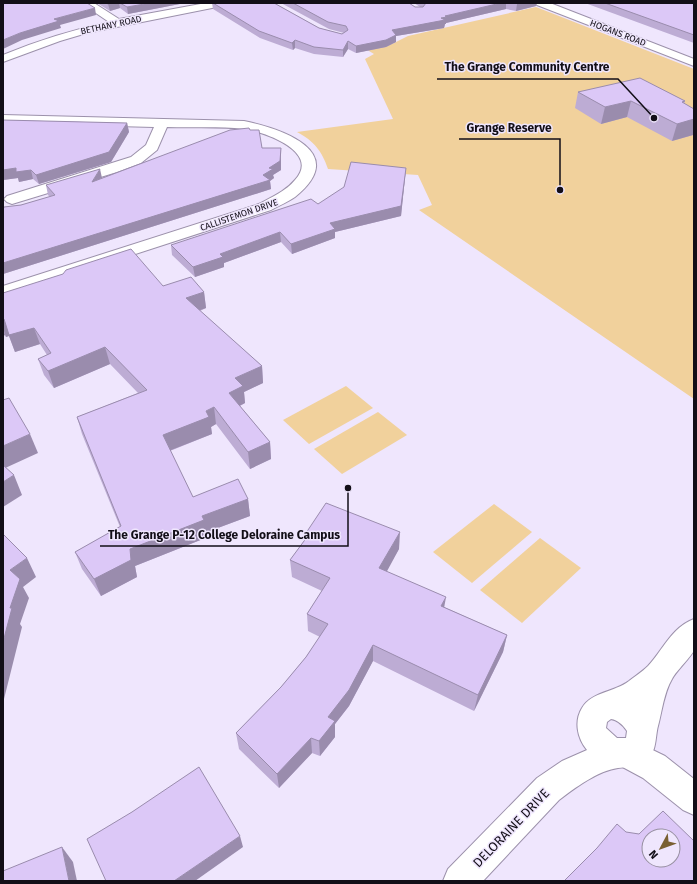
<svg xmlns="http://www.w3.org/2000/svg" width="697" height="884" viewBox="0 0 697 884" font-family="'Fira Sans',sans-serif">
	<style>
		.green { fill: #f1d19c }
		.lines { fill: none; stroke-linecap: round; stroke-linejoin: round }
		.minor-casing { stroke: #9c91ab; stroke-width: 2 }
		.tertiary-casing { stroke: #9c91ab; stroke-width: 2 }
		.minor { fill: #fff; fill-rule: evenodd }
		.tertiary { fill: #fff; fill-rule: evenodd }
		.wall { fill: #bdacd4 }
		.shaded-wall { fill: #9a8cad }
		.building { fill: #dcc8f7; stroke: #9a8cad; fill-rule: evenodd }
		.labels { text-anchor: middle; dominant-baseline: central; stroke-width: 3; stroke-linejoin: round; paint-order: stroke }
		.far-street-label { font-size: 9px; fill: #120e17; stroke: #efe6fd }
		.near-street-label { font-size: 13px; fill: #120e17; stroke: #efe6fd }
		.leader { fill: none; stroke: #120e17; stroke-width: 1.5 }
		.callout-dot { fill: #120e17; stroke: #efe6fd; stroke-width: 1.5 }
		.callout-label { font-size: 12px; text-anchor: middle; font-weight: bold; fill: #120e17; stroke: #efe6fd; stroke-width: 3; stroke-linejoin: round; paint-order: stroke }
	</style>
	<rect width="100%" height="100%" fill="#efe6fd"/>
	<!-- green -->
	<g class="green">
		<path d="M 536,7 L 694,69 L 694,399 L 419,210 L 432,205 L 418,175 L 328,169 C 322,151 314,141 297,132 L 393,119 L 365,59 L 374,54 L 354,42 L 359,39 L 392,44 L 408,36 Z"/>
		<polygon points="346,386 373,408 309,444 283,420"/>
		<polygon points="378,412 407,435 342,474 314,449"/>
		<polygon points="494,504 532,532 472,583 433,552"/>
		<polygon points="540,538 581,568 522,623 480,590"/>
	</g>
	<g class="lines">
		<!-- minor casing -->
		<g class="minor-casing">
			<g id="minor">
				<path d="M 81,3 L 94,3 L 119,19 L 206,3 L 227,3 L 222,6 L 87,33 L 60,41 L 3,62 L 3,55 C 37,41 72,30 109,22 Z"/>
				<path d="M 3,115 L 244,121 C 282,129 351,152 295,197 C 288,202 278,206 271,210 L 3,297 L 3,286 L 259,204 C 272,197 286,191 295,180 C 321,152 265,132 244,129 C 219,126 193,128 167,127 L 157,150 L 141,163 L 117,172 L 12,204 L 7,202 L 4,199 L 7,196 L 131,157 L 146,145 L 154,127 L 3,123 Z"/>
				<polygon points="628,738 665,756 694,779 694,815 683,810 643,778 617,764 613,753 617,742"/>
			</g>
		</g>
		<!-- tertiary casing -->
		<g class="tertiary-casing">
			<g id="tertiary">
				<polygon points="536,3 550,3 694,59 694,66 537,5"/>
				<path d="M 694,619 C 694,628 697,642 694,650 C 692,656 676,671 672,679 C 664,692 662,711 658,726 C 655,737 657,751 647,760 C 639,766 627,767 618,768 C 597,771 575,788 559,800 L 483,881 L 443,881 L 448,869 L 537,778 L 562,761 L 587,750 C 577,738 574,721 582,708 C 591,692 615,692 629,681 C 635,676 642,672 648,666 C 663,650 672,627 694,619 ZM 611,719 C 618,720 623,725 627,731 L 626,738 L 617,738 L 606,728 L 607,722 Z"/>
			</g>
		</g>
		<!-- minor -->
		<use href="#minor" class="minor"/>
		<!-- tertiary -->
		<use href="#tertiary" class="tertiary"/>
	</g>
	<!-- wall -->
	<g class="wall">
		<polygon points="97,3 185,3 128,14 120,8 110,11"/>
		<polygon points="212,3 274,3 319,28 342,34 344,33 329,29 281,3 409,3 415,7 420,7 414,3 536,3 536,6 516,11 506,9 446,23 446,24 445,24 444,28 396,36 396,42 386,47 356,53 348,49 343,57 314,54 295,48 293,50 260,38 213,9"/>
		<polygon points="585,3 694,3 694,43"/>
		<polygon points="578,92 685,101 684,104 694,109 694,132 693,135 672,141 627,117 601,124 575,108"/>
		<polygon points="3,120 127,123 129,132 111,162 39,184 33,179 19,182 18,178 3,180"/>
		<polygon points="250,130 262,148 281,157 281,170 273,175 274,178 270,181 271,189 3,274 3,209 21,205 50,197 48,195 46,185 102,178"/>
		<polygon points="406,168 401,216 335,232 335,238 292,254 281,242 224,263 224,267 195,277 172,255 171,245 318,204"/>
		<polygon points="163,286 204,292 206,308 200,311 262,366 263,383 244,392 245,403 240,406 270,442 271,459 250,469 216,424 211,427 212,434 170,451 193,497 248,499 250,516 207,532 208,537 135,566 137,577 101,596 82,569 75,552 120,527 82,434 77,417 138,393 110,364 54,388 44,375 38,359 47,355 40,344 15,352 9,336 6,337 5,335 3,336 3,293"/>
		<polygon points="304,536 399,549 386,571 444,607 507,635 503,652 474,711 373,661 349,706 335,724 335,737 320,756 312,753 279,788 239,749 236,733 281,687 306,657 320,637 308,631 307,614 322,591 292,577 290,560 304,541"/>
	</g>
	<!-- shaded-wall -->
	<g class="shaded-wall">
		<polygon points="114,3 119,3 120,8 110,11 108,4"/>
		<polygon points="150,3 185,3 128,14 127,7"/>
		<polygon points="501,3 506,3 506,9 446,23 446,24 445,24 444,28 396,36 396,42 386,47 356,53 356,46 392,30 441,18 445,16"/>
		<polygon points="520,3 536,3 536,6 516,11 517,4"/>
		<polygon points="95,8 96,15 60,25 61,28 22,40 3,49 3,40 54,19"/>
		<polygon points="295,40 295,48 293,50 292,43"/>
		<polygon points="348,41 348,49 343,57 343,50"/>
		<polygon points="631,101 627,117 601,124 605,107"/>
		<polygon points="693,115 694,115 694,132 693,135 672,141 677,124"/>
		<polygon points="127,123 129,132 111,162 39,184 36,175"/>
		<polygon points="281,148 281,170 273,175 274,178 270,181 271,189 3,274 3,263 263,175 269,168"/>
		<polygon points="16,168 31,170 33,179 19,182 18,178 3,180 3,170"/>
		<polygon points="406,168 401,216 335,232 335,238 292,254 291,244 330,223"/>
		<polygon points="100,169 102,178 92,182"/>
		<polygon points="280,232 281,242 224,263 224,267 195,277 193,267 220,254"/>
		<polygon points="204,292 206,308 189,314 186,298"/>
		<polygon points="3,319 34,328 40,344 15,352 9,336 6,337 3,328"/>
		<polygon points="3,329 5,335 3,336"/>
		<polygon points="105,347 110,364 54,388 48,371"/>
		<polygon points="262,366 263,383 244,392 245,403 231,410 229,393 235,378"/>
		<polygon points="214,407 216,424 211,427 212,434 166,452 163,435"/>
		<polygon points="30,434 38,453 3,469 3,446"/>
		<polygon points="270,442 271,459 250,469 248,452"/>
		<polygon points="14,475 22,495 3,507 3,482"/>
		<polygon points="248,499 250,516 207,532 208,537 135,566 137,577 101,596 94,579 130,549 202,516"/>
		<polygon points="400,532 399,549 379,586 379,568"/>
		<polygon points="27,558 36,577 23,587 29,598 20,624 22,627 3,703 3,642 10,608 10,570"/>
		<polygon points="446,597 443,614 441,606"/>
		<polygon points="507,635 503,652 474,711 478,695"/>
		<polygon points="373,645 373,661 349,706 335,724 335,737 320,756 319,741 328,717"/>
		<polygon points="311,738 312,753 279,788 277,774"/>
		<polygon points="240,836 243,847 195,881 174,881"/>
		<polygon points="62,847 73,862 77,881 69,881"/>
	</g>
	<!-- building -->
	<g class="building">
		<polygon points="3,3 87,3 95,8 54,19 59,21 20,33 3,40"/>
		<polygon points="106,3 114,3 108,4"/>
		<polygon points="120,3 150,3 127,7"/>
		<polygon points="213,3 274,3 319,28 342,34 348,30 346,26 328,22 293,3 409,3 415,7 423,7 426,3 501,3 445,16 447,17 441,18 445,20 392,30 396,35 386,40 356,46 348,41 343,50 314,47 295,40 292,43 259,31"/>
		<polygon points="605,3 694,3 694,35"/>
		<polygon points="640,78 685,101 682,102 694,109 694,115 693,115 694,116 694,119 677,124 631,101 605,107 578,92"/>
		<polygon points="3,120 127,123 109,152 36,175 31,170 16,172 16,168 3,170"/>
		<polygon points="249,128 250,130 259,130 262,148 281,148 280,161 269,168 273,169 263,175 270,180 3,263 3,209 4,207 21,205 55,195 46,185 100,169 92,182 230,130"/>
		<polygon points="351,162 406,168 401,206 330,223 335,229 291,244 280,232 220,254 223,257 193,267 171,245 311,199 318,204 344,187"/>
		<polygon points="131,249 163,286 191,277 204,292 186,298 262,366 235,378 243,386 229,393 270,442 248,452 214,407 206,411 209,417 163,435 193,497 238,479 248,499 202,516 204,520 130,549 131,560 94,579 75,552 121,526 77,417 147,390 105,347 48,371 38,359 51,353 34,328 9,335 4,319 3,319 3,293 63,274 66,270"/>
		<polygon points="9,398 30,434 3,446 3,400"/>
		<polygon points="3,465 14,475 3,482"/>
		<polygon points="326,503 400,532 379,568 446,597 441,606 507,635 478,695 373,645 349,690 328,717 335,721 319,741 311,738 277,774 236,733 281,687 306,657 328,624 307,614 330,578 290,560 307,537 304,536"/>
		<polygon points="3,534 27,558 10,570 20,579 10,608 12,608 3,642"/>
		<polygon points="199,767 240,836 174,881 106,881 87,839 132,812"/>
		<path d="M 663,811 L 694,841 L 694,881 L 564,881 L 597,848 L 617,824 L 626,832 L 639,834 ZM 649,836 L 673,836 L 673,860 L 649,860 Z"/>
		<polygon points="62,847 69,881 3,881 3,871"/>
	</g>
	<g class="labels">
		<!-- far-street labels -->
		<g class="far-street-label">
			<text transform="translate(111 25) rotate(-12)">BETHANY ROAD</text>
			<text transform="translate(618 33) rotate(21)">HOGANS ROAD</text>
			<text transform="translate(239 215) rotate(-19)">CALLISTEMON DRIVE</text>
		</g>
		<!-- near-street labels -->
		<g class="near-street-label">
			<text transform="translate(511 828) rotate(-46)">DELORAINE DRIVE</text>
		</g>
	</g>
	<!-- callouts -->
	<path class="leader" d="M654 118L618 79H437M560 190L560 139H459M348 488L348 546H100"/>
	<g class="callout-dot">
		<circle cx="654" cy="118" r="4"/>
		<circle cx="560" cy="190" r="4"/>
		<circle cx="348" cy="488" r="4"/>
	</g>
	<g class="callout-label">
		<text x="527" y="71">The Grange Community Centre</text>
		<text x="509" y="132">Grange Reserve</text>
		<text x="224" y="539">The Grange P-12 College Deloraine Campus</text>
	</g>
	<!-- border -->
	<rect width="697" height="884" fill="none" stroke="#120e17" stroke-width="8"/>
	<!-- north arrow -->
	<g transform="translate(661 848) rotate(229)"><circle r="19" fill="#efe6fd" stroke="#9790a1"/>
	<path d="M0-3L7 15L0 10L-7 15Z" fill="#7a6032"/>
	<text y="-6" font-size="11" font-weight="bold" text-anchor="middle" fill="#120e17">N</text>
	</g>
</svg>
